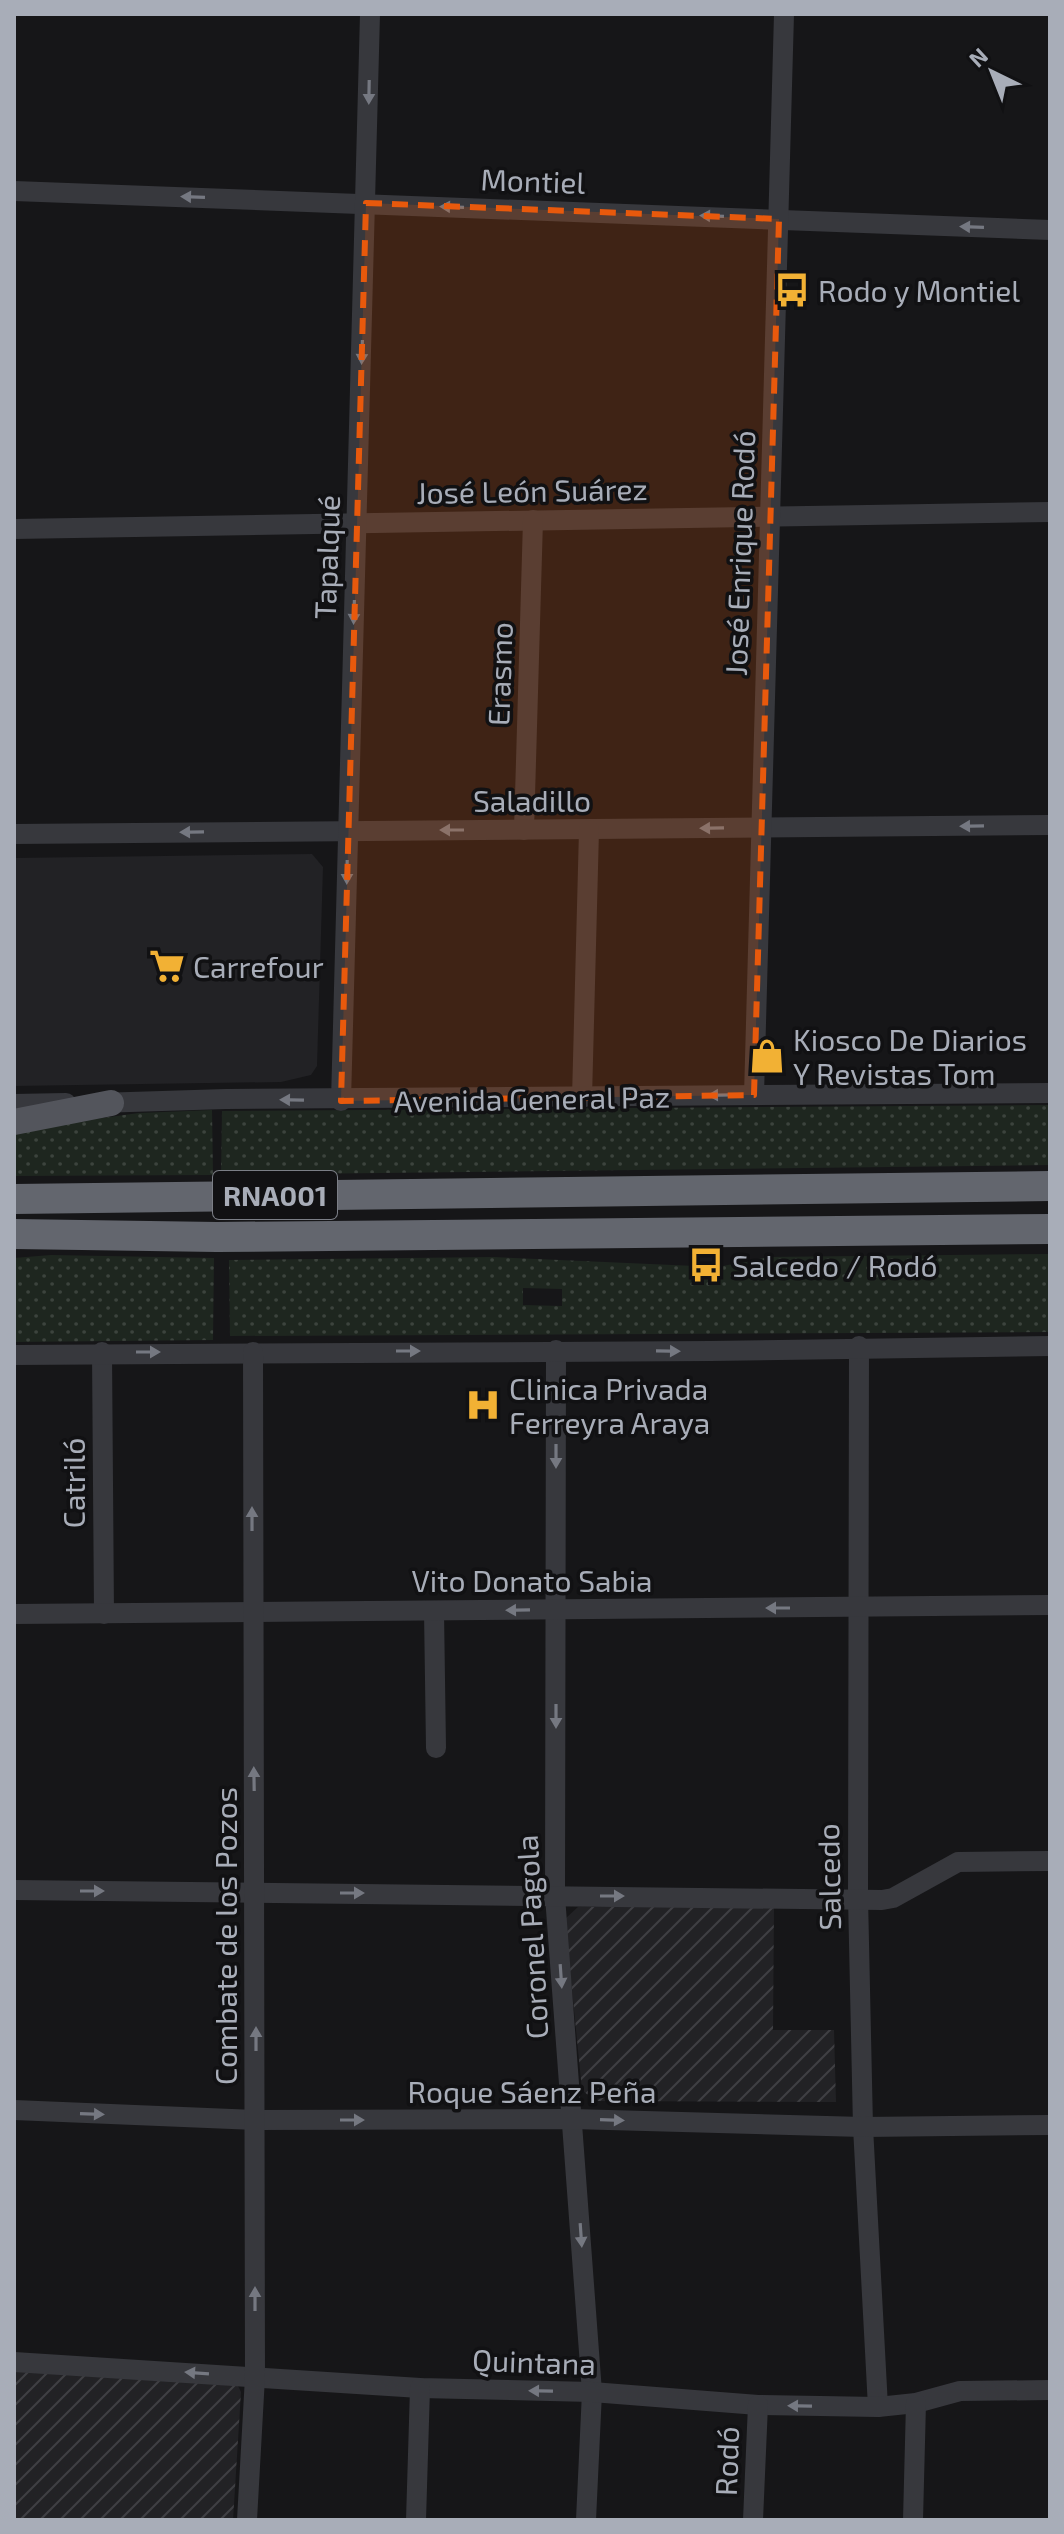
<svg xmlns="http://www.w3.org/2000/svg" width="1064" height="2534" viewBox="0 0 1064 2534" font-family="'Exo 2',sans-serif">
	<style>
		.built { fill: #222225 }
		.industrial { fill: url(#industrial-furrows) }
		.grass { fill: url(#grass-dots); fill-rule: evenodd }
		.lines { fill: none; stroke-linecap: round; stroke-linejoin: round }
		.minor { stroke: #37383d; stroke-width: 20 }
		.major { stroke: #53555c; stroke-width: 26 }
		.highway { stroke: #63666e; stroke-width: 30 }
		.oneway { fill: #757881 }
		.marked { fill: #e8590c; fill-opacity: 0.2; stroke: #e8590c; stroke-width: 6; stroke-dasharray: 16 10; stroke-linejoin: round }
		.labels { text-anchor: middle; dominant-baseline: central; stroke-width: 7; stroke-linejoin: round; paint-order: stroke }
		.shield { fill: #111113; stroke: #7b7e86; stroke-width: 2 }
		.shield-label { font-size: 28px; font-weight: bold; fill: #a8adb8 }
		.street-label { font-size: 30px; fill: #a8adb8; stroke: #111113 }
		.poi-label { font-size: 30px; fill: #a8adb8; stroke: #111113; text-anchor: start }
	</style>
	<defs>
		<pattern id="industrial-furrows" width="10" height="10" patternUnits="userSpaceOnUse" patternTransform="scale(2)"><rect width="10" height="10" fill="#222225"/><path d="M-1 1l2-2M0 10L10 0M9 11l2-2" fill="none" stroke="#3f3f43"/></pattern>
		<pattern id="grass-dots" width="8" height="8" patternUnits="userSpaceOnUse" patternTransform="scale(2)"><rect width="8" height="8" fill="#1e261f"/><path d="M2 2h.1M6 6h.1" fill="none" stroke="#3c433d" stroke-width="1.8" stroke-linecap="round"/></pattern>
	</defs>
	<rect width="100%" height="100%" fill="#161618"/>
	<!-- built -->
	<polygon class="built" points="312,854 323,867 317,1066 311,1075 281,1082 14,1086 14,858"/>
	<!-- industrial -->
	<g class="industrial">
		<polygon points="578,1907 774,1907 773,2030 834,2030 836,2102 595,2101 582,2090 565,1919"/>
		<polygon points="14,2368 238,2386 241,2392 233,2520 14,2520"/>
	</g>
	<!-- grass -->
	<g class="grass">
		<polygon points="1050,1105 1050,1165 221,1175 222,1111"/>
		<polygon points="212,1110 213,1175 14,1176 14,1130 139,1113"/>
		<path d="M 1050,1254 L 1050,1332 L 230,1336 L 229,1260 L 493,1257 L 718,1267 L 768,1257 ZM 523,1288 L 562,1289 L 562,1306 L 523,1305 Z"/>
		<polygon points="51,1255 214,1258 213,1340 14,1342 14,1258"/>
	</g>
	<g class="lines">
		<!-- minor -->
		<g class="minor">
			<polyline points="14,191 1050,230"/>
			<polyline points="14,529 1050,512"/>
			<polyline points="524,830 533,520"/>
			<polyline points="14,834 1050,825"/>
			<polyline points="754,1095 784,14"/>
			<polyline points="582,1098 589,830"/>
			<polyline points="341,1101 370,14"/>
			<polyline points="98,1103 226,1099 1050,1093"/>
			<polyline points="14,1104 66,1103"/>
			<polyline points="859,1346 858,1897 863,2127 878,2407"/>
			<polyline points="556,1350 555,1896 592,2392 586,2520"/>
			<polyline points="102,1352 104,1614"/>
			<polyline points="14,1355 710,1351 1050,1346"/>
			<polyline points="434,1611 436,1748"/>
			<polyline points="14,1614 1050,1605"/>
			<polyline points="14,1890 882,1900 893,1898 958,1862 1050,1861"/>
			<polyline points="14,2110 256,2120 572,2119 863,2127 1050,2125"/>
			<polyline points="14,2362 420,2388 592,2392 758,2405 878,2407 916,2403 960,2391 1050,2390"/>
			<polyline points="247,2520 255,2377 253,1352"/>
			<polyline points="416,2520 420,2388"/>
			<polyline points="753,2520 758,2405"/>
			<polyline points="913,2520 916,2403"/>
		</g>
		<!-- major -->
		<polyline class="major" points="14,1122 111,1103"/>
		<!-- highway -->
		<g class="highway">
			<polyline points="14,1199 1050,1186"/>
			<polyline points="14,1234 217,1237 1050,1229"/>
		</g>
	</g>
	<!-- one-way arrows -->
	<defs><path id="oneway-solid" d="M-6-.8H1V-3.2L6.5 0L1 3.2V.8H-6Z" transform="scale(2)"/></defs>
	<g class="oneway">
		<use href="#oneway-solid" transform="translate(369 92) rotate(91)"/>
		<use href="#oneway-solid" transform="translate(193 197) rotate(-178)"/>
		<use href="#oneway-solid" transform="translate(452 207) rotate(-178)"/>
		<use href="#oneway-solid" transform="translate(712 216) rotate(-178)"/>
		<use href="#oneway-solid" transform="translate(972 227) rotate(-178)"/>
		<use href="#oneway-solid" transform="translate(362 352) rotate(92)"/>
		<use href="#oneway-solid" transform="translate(354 612) rotate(92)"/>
		<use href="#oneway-solid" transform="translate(972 826) rotate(179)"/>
		<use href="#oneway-solid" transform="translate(712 828) rotate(179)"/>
		<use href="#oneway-solid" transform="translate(452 830) rotate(180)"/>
		<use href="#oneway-solid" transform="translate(192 832) rotate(179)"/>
		<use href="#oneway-solid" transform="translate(347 872) rotate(91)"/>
		<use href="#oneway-solid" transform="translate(720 1095) rotate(179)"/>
		<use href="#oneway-solid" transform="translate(292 1100) rotate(-179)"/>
		<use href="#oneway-solid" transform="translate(408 1351)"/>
		<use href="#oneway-solid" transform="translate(668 1351) rotate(1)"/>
		<use href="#oneway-solid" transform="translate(148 1352)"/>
		<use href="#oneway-solid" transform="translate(556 1456) rotate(90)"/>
		<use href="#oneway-solid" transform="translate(252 1519) rotate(-90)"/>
		<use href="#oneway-solid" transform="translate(778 1608) rotate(180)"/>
		<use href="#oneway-solid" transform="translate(518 1610) rotate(179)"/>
		<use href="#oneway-solid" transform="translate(556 1716) rotate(90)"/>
		<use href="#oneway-solid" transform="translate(254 1779) rotate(-91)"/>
		<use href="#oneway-solid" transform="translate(92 1891)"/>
		<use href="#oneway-solid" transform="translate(352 1893)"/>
		<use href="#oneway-solid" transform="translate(612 1896)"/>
		<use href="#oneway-solid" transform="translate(561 1976) rotate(86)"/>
		<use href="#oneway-solid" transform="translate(256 2039) rotate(-90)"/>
		<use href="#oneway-solid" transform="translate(92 2114) rotate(2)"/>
		<use href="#oneway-solid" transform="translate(352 2120)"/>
		<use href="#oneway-solid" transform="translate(612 2120) rotate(2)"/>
		<use href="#oneway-solid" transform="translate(581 2235) rotate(86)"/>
		<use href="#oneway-solid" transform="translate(255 2299) rotate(-90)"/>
		<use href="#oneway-solid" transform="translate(197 2373) rotate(-176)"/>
		<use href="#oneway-solid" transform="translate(541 2391) rotate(-179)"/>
		<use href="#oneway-solid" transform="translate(800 2406) rotate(-179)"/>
	</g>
	<!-- marked area -->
	<path class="marked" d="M 366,203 L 779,219 L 754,1095 L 341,1101 Z"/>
	<!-- icons -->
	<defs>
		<g id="bus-bare" transform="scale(2.76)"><path d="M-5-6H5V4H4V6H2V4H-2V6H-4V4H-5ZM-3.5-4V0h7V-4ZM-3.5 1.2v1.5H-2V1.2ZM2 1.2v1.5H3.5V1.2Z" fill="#f2b134" stroke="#111113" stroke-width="2.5" paint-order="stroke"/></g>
		<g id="supermarket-bare" transform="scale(2.76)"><path d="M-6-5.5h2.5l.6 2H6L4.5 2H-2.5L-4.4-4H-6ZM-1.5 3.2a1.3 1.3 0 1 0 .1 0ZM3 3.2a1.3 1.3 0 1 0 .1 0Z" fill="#f2b134" stroke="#111113" stroke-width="2.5" paint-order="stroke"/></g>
		<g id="shop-bare" transform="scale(2.76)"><path d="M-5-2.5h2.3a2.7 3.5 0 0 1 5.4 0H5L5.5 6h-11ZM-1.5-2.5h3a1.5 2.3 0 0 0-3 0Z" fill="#f2b134" stroke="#111113" stroke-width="2.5" paint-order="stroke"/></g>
		<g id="hospital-bare" transform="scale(2.76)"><path d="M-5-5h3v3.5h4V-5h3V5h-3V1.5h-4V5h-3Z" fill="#f2b134" stroke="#111113" stroke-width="2.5" paint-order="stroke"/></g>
	</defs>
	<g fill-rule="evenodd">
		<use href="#bus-bare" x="792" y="290"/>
		<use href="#supermarket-bare" x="167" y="966"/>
		<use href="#shop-bare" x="767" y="1056"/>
		<use href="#bus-bare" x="706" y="1265"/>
		<use href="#hospital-bare" x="483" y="1405"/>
	</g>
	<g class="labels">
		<!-- shield labels -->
		<rect class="shield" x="213" y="1171" width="124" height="48" rx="6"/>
		<g class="shield-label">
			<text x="275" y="1195">RNA001</text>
		</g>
		<!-- street labels -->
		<g class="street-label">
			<text transform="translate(533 180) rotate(2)">Montiel</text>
			<text transform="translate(532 490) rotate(-1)">José León Suárez</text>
			<text transform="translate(739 553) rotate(-88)">José Enrique Rodó</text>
			<text transform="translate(326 557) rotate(-88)">Tapalqué</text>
			<text transform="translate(499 674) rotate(-88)">Erasmo</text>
			<text x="532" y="800">Saladillo</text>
			<text transform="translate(532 1098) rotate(-1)">Avenida General Paz</text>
			<text transform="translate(73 1483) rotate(-90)">Catriló</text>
			<text x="532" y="1580">Vito Donato Sabia</text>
			<text transform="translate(828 1877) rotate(-91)">Salcedo</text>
			<text transform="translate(225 1936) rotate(-90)">Combate de los Pozos</text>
			<text transform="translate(531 1937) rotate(-93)">Coronel Pagola</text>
			<text x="532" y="2091">Roque Sáenz Peña</text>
			<text transform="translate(534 2361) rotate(2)">Quintana</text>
			<text transform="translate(726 2461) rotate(-88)">Rodó</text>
		</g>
		<!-- poi labels -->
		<g class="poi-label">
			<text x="818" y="290">Rodo y Montiel</text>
			<text x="193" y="966">Carrefour</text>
			<text x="793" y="1039">Kiosco De Diarios<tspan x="793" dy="34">Y Revistas Tom</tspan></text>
			<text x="732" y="1265">Salcedo / Rodó</text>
			<text x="509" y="1388">Clinica Privada<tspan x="509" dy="34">Ferreyra Araya</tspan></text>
		</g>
	</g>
	<!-- border -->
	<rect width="1064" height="2534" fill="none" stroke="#a8adb8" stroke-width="32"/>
	<!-- north arrow -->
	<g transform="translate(992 72) rotate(317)" stroke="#111113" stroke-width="6" paint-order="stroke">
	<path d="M0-6L14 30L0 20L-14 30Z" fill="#a8adb8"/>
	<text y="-12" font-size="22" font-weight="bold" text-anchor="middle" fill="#a8adb8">N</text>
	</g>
</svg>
